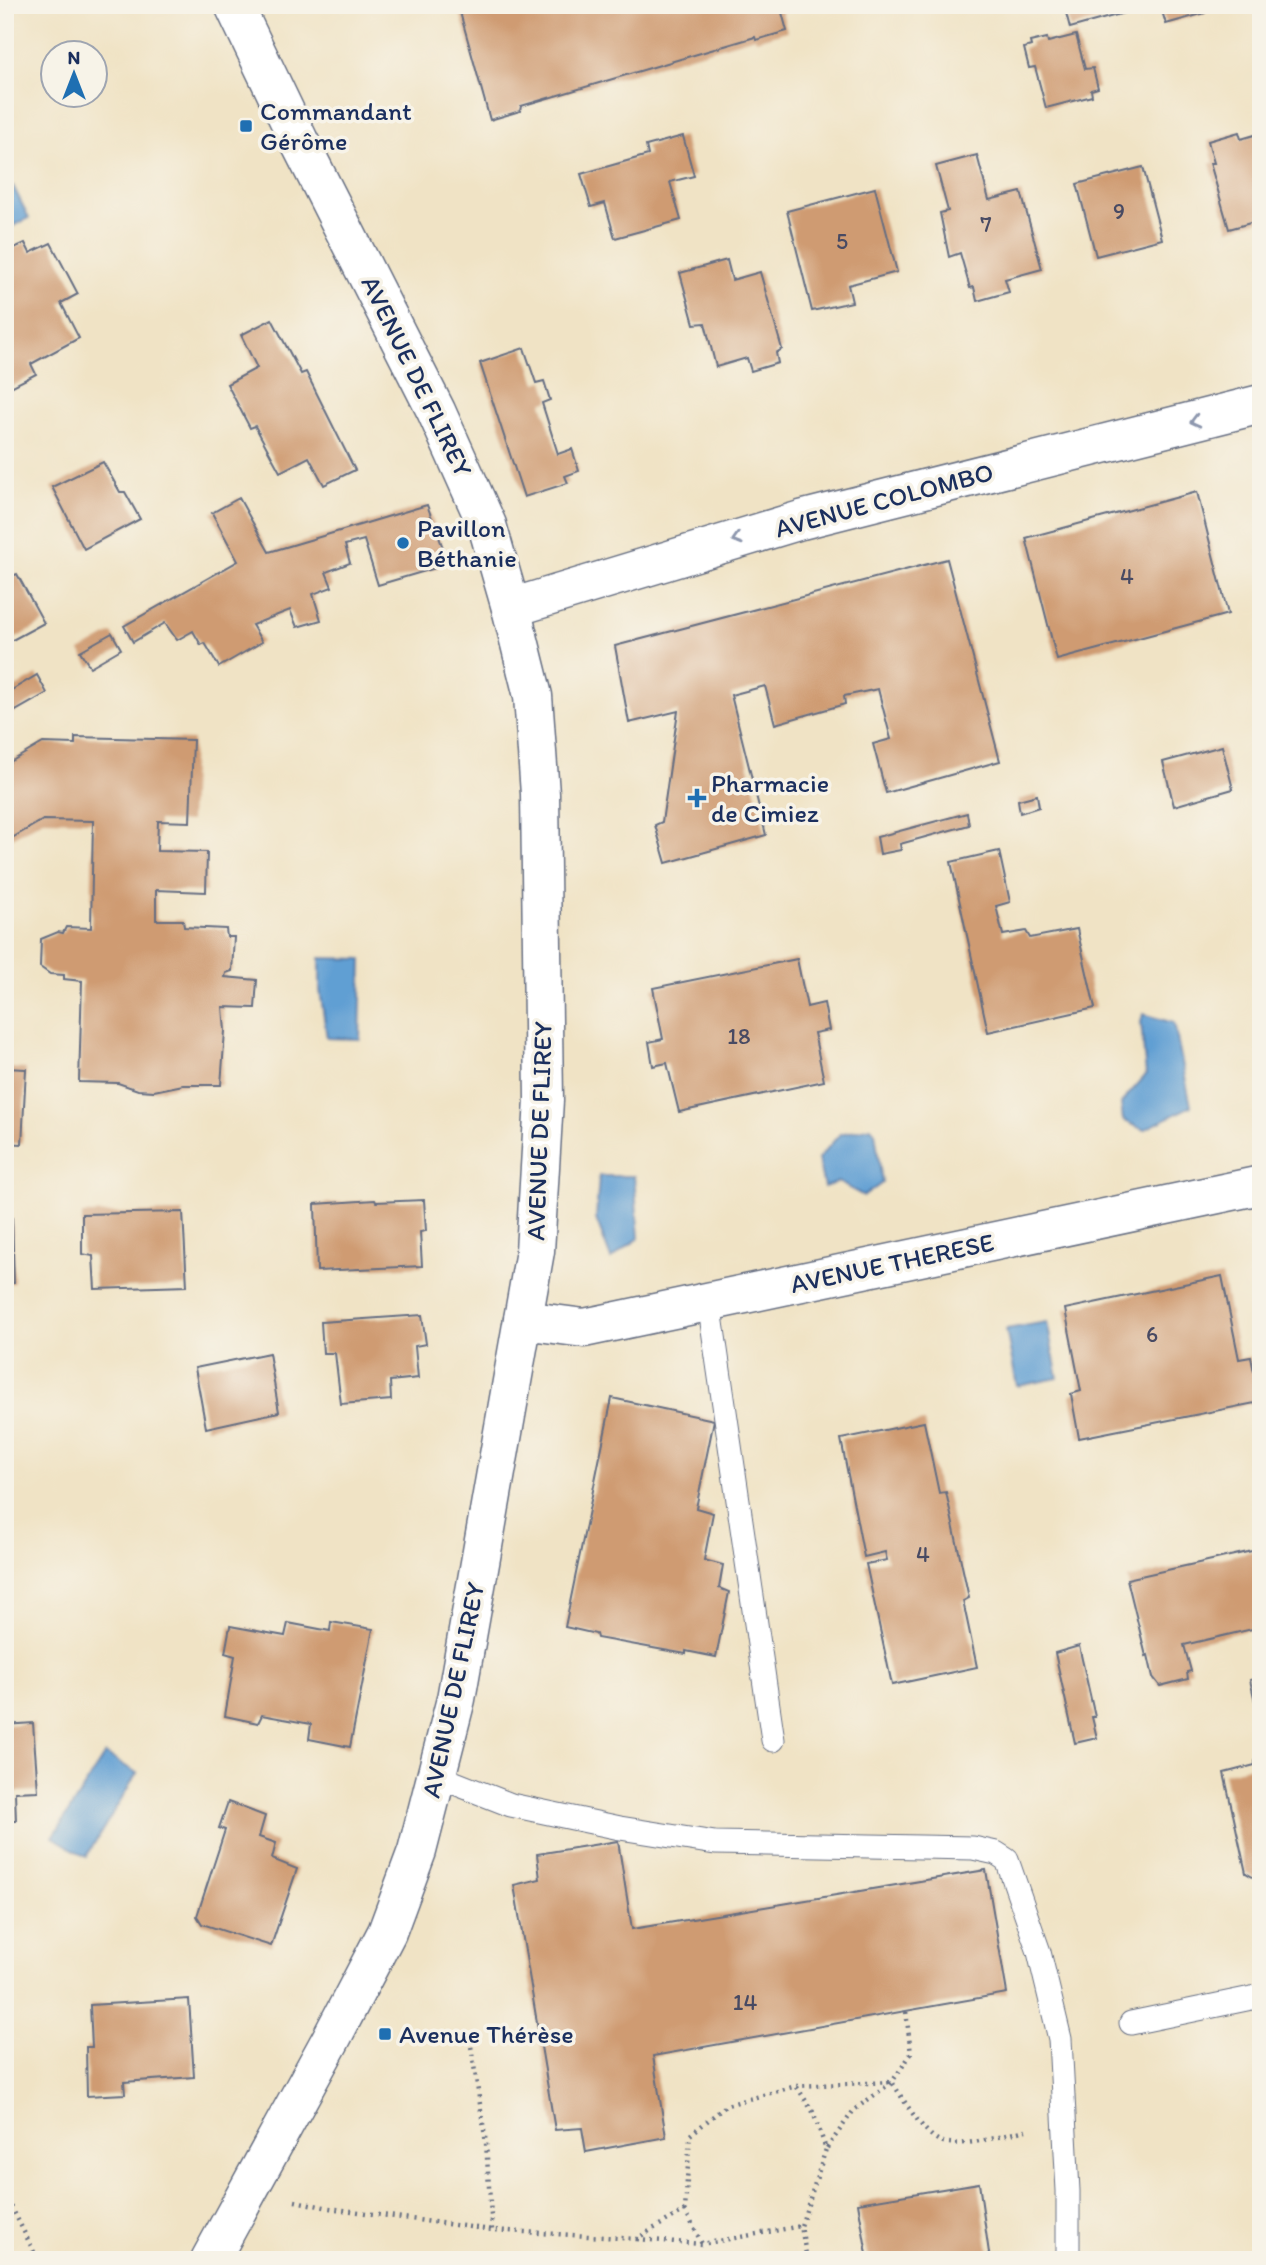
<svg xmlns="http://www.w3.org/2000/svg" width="1266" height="2265" viewBox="0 0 1266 2265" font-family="Itim,sans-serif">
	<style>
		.water { fill: #619fd3; stroke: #3e6798; stroke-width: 2 }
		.building { fill: #cf9b72 }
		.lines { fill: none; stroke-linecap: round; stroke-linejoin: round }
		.service-casing { stroke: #666e82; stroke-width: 25 }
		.minor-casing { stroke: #666e82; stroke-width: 41 }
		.secondary-casing { stroke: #666e82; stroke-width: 41 }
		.path { stroke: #666e82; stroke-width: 4.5; stroke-dasharray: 2 5; stroke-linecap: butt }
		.service { stroke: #fff; stroke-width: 23 }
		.minor { stroke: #fff; stroke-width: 38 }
		.secondary { stroke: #fff; stroke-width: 38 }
		.oneway { stroke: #8d97ae }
		.poi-dot { fill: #1f6fb2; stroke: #f7f3e8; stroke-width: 2.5 }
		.labels { text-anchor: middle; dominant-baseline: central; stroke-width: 7; stroke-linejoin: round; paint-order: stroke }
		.number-label { font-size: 23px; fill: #484a63 }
		.poi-label { font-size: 26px; fill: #1b2f5e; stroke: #f7f3e8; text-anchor: start }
		.street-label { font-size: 26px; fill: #1b2f5e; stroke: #f7f3e8 }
	</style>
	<rect width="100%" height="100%" fill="#f7f3e8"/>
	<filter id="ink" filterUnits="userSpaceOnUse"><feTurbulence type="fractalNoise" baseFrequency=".0143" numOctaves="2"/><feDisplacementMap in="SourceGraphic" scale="14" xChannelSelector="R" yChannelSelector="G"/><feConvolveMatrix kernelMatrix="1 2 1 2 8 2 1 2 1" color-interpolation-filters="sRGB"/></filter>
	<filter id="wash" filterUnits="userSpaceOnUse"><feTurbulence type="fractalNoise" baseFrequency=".00686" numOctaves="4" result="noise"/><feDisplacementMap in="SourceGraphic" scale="28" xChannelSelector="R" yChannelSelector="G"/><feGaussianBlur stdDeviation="1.57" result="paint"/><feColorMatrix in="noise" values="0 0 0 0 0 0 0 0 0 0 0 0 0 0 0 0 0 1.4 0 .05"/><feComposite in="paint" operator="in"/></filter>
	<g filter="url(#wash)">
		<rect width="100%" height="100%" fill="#f0e3c5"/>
		<!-- water -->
		<g class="water">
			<polygon points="13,186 29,218 5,230 5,190"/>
			<polygon points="320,958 362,959 360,1039 327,1038 320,990"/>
			<polygon points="1143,1014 1174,1023 1191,1106 1144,1130 1123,1120 1121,1103 1146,1075 1141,1022"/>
			<polygon points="871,1127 875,1132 882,1183 864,1196 838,1182 824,1187 818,1159 840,1134"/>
			<polygon points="599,1176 634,1176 639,1238 611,1259 596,1219"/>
			<polygon points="1047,1322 1058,1378 1017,1386 1006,1329"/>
			<polygon points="105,1754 137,1773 86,1857 53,1837"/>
		</g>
		<g id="blocks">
			<!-- building -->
			<g class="building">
				<polygon points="458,5 780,5 787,31 756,40 755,37 521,106 520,111 490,120"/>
				<polygon points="1078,5 1122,5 1124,13 1070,28 1065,9"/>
				<polygon points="1160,5 1210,5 1210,6 1204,8 1205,13 1166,24"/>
				<polygon points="1076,35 1085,69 1093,68 1098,88 1091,90 1092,96 1046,108 1035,67 1029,68 1024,48 1031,46 1030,42 1047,38 1048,42"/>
				<polygon points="1239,132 1241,139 1261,133 1261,220 1229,229 1210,163 1214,163 1208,141"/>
				<polygon points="683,136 694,176 670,182 681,220 615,238 605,203 591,207 581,174 648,155 646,146"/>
				<polygon points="977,155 989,200 1021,192 1042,269 1005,279 1009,292 977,301 974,287 970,288 960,253 949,257 940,213 948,211 936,166"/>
				<polygon points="1143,167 1162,239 1096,256 1077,184"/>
				<polygon points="875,188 897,272 848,285 852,302 812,311 787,211"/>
				<polygon points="25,243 30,253 51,243 78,294 61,303 79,338 31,364 36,374 9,388 5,380 5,252"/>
				<polygon points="727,260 732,280 760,272 782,349 776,353 778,363 751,371 747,358 716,367 705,323 694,324 680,273"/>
				<polygon points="272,319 301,374 306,372 355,470 324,485 309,457 280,472 255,426 250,428 227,384 257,368 241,335"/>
				<polygon points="524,348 536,383 544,381 550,400 542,403 558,454 572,449 579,471 565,476 568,483 524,497 480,363"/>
				<polygon points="103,462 120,492 125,492 140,519 84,549 52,487"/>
				<polygon points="1197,492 1228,614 1057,660 1026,538"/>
				<polygon points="239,498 269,552 427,505 449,564 378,585 364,540 345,545 350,563 326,572 332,587 313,594 321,620 297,627 290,610 252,625 262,642 219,667 205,643 201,645 193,631 177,640 165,623 133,642 124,626 238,561 212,513"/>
				<polygon points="947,559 1000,761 886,793 873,744 891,739 878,689 844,696 845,704 775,724 765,686 731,695 766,835 666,863 655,825 662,822 678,711 629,723 615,646"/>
				<polygon points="17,574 44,623 5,644 5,579"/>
				<polygon points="112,633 121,649 90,667 80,651"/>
				<polygon points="37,675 47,693 5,717 5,694"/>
				<polygon points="75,737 193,740 190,822 158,821 157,851 207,852 206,892 156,890 156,920 183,920 184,927 226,929 227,937 234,937 232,971 226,973 225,977 257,980 255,1008 223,1007 225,1031 221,1085 183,1085 154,1091 138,1090 118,1083 79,1082 82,981 64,979 64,975 50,974 40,967 41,939 58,932 63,933 66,927 91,928 93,821 43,820 5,842 5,765 43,743 75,744"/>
				<polygon points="1222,746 1233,789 1174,806 1163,762"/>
				<polygon points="1037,795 1039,807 1020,813 1018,800"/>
				<polygon points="967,813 969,825 900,844 901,850 880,854 877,837"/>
				<polygon points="999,851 1010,902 996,906 1003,935 1026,931 1030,938 1077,929 1095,1008 988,1032 951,862"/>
				<polygon points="797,959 807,1007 824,1003 829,1030 814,1033 824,1081 679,1112 667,1063 653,1066 649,1042 663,1039 653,988"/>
				<polygon points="5,1068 26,1069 22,1144 5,1143"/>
				<polygon points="375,1200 376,1202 424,1200 426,1231 420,1232 422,1266 317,1271 315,1204"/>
				<polygon points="183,1212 187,1286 95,1289 93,1256 82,1254 82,1214"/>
				<polygon points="5,1216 12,1216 14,1283 5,1284"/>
				<polygon points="1222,1276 1239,1359 1251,1357 1260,1402 1079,1438 1071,1394 1081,1391 1065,1309"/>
				<polygon points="422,1315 426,1344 415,1346 418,1378 390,1381 391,1400 341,1404 335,1353 323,1353 321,1322"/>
				<polygon points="269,1353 279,1412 206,1428 195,1368"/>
				<polygon points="612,1398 714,1420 696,1508 713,1513 704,1560 723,1565 719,1588 729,1592 716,1657 686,1651 686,1654 597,1638 596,1634 565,1627"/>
				<polygon points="924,1422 939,1493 946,1492 969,1598 963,1601 977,1667 892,1685 866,1564 887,1560 885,1552 864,1557 841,1439"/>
				<polygon points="1261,1549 1261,1627 1184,1645 1191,1671 1187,1672 1188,1679 1160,1686 1153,1677 1148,1655 1146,1656 1127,1579"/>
				<polygon points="331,1622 373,1629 350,1747 309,1739 311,1724 262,1715 258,1723 225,1716 235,1656 225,1653 230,1626 285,1636 288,1623 330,1631"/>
				<polygon points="1079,1646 1095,1717 1092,1717 1097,1738 1075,1743 1055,1653"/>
				<polygon points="1261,1677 1261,1723 1260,1723 1250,1680"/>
				<polygon points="33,1723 38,1791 15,1792 16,1821 5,1821 5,1725"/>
				<polygon points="1261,1760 1261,1878 1256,1879 1246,1873 1224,1773 1255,1765 1255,1761"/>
				<polygon points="228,1802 265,1816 259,1837 276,1843 272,1859 297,1869 271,1946 202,1924 197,1916 225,1830 219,1828"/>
				<polygon points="618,1841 632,1929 986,1870 1007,1993 653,2056 666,2137 586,2152 582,2128 555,2130 514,1885 540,1879 537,1854"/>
				<polygon points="189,1999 194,2077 124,2082 125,2094 87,2096 86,2047 92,2047 90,2005"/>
				<polygon points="979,2183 990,2260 868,2260 858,2203"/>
			</g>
		</g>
	</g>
	<g filter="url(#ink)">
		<use href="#blocks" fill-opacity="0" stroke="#666e82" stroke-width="2"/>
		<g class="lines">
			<!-- service casing -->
			<g class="service-casing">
				<g id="service">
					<polyline points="709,1302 773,1740"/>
					<polyline points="437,1776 511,1805 620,1828 715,1843 973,1848 996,1853 1007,1860 1039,1952 1060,2039 1068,2191 1068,2260"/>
					<polyline points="1131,2023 1261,1996"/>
				</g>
			</g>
			<!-- minor casing -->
			<g class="minor-casing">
				<g id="minor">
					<polyline points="511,608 801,520 1261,404"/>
					<polyline points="523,1320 584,1328 1261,1185"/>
				</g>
			</g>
			<!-- secondary casing -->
			<g class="secondary-casing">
				<polyline id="secondary" points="210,2260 330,2041 387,1932 417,1851 456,1699 535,1251 544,1100 540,794 533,696 511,608 487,525 436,411 299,141 234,5"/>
			</g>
			<!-- path -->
			<g class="path">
				<polyline points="469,2033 486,2143 492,2230"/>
				<polyline points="797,2087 813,2112 826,2149 801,2226 807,2260"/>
				<polyline points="827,2148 854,2110 892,2082 911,2054 906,2011"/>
				<polyline points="5,2194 38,2260"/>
				<path d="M 295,2201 L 329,2208 L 492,2230 L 636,2239 L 685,2210 L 690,2135 L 727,2105 L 796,2086 L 892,2082 C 902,2097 923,2134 940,2141 C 961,2149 1004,2135 1026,2130"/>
				<polyline points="685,2210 702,2244"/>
				<polyline points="637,2239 702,2244 801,2226"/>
			</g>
			<!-- service -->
			<use href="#service" class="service"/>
			<!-- minor -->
			<use href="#minor" class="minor"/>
			<!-- secondary -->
			<use href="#secondary" class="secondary"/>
		</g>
		<!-- one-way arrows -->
		<defs><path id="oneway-chevron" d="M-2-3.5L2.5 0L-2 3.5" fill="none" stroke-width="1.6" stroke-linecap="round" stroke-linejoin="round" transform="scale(1.75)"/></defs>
		<g class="oneway">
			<use href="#oneway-chevron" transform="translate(1195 421) rotate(166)"/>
			<use href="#oneway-chevron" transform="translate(737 539) rotate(163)"/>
		</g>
	</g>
	<!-- markers -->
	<g class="poi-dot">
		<rect x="239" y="119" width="14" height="14" rx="3.5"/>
		<circle cx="403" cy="543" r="7"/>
		<path d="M693.5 787.5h7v7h7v7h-7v7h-7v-7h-7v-7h7z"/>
		<rect x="378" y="2027" width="14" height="14" rx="3.5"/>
	</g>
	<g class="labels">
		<!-- number labels -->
		<g class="number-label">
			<text x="1119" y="211">9</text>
			<text x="986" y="224">7</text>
			<text x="842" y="241">5</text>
			<text x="1127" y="576">4</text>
			<text x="739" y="1036">18</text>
			<text x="1152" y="1334">6</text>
			<text x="923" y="1554">4</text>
			<text x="745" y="2002">14</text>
		</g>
		<!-- poi labels -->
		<g class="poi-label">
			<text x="260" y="111">Commandant<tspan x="260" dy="30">Gérôme</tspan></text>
			<text x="417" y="528">Pavillon<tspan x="417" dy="30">Béthanie</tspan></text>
			<text x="711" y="783">Pharmacie<tspan x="711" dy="30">de Cimiez</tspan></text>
			<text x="399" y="2034">Avenue Thérèse</text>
		</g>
		<!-- street labels -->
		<g class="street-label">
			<text transform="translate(417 376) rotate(64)">AVENUE DE FLIREY</text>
			<text transform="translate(884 500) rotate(-15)">AVENUE COLOMBO</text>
			<text transform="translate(539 1131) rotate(-88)">AVENUE DE FLIREY</text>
			<text transform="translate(892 1263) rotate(-12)">AVENUE THERESE</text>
			<text transform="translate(453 1690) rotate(-78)">AVENUE DE FLIREY</text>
		</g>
	</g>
	<!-- margin -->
	<rect width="1266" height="2265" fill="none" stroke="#f7f3e8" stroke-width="28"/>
	<!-- north arrow -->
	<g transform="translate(74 74)"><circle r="33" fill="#f7f3e8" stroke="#9fa5b1" stroke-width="2"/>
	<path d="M0-5L12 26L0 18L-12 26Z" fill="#1f6fb2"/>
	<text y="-10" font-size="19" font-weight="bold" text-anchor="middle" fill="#1b2f5e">N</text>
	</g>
</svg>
